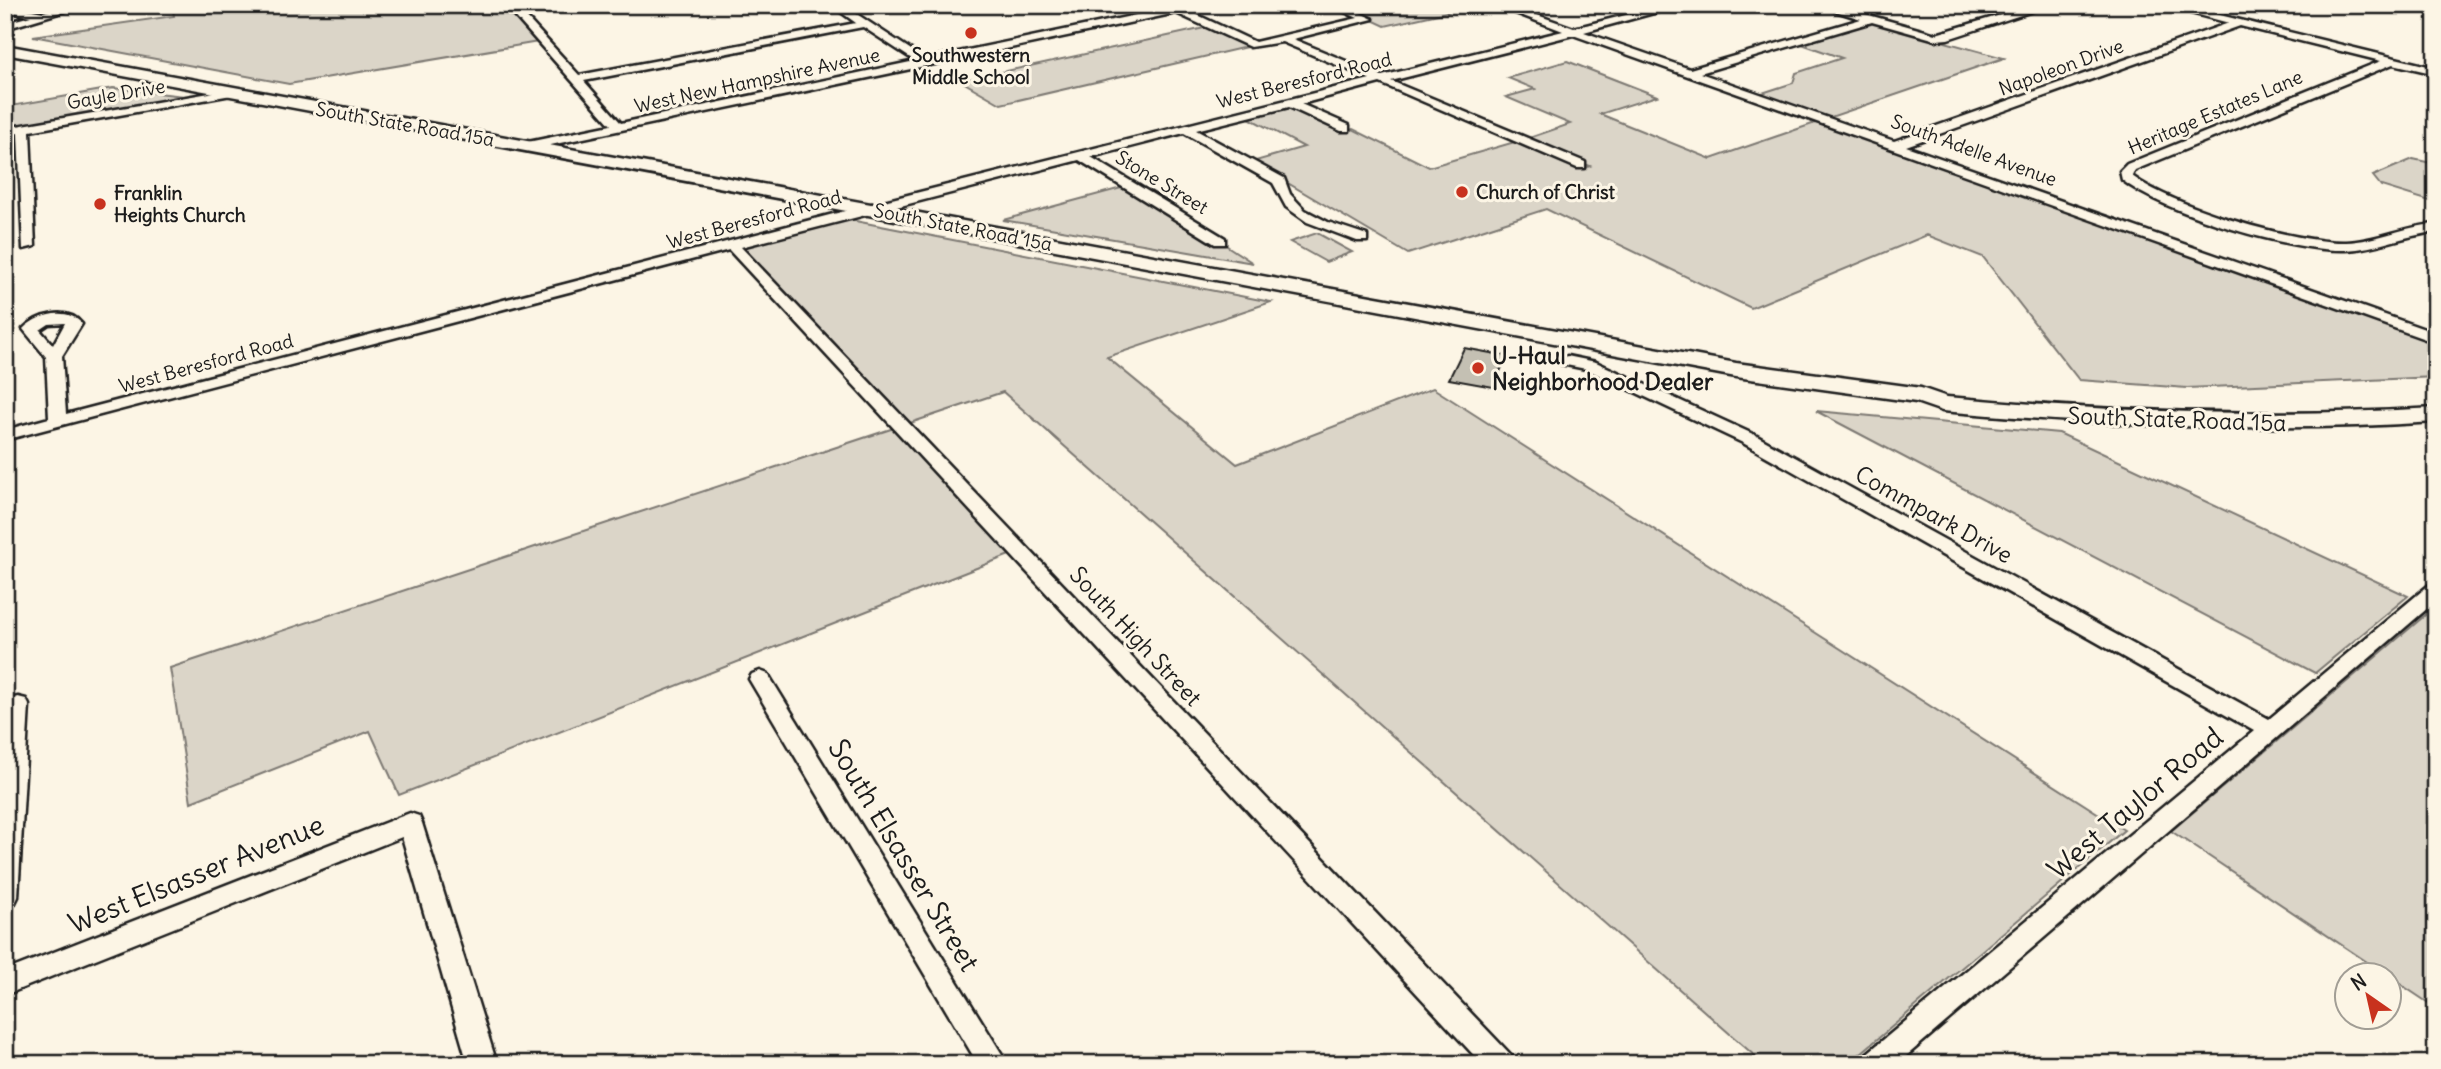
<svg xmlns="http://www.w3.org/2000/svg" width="2441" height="1069" viewBox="0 0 2441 1069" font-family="Delius,sans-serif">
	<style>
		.green { fill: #dbd5c8; stroke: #7c7872; stroke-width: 2 }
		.building { fill: #c4c0b3; stroke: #1c1c1c; stroke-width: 2 }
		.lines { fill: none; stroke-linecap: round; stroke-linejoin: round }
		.minor-casing { stroke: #1c1c1c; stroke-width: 5 }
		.highway-casing { stroke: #1c1c1c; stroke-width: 5 }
		.minor { fill: #fcf5e5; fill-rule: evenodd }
		.highway { fill: #fcf5e5; fill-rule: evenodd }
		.poi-dot { fill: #c8321e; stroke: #fcf5e5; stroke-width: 2.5 }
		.labels { text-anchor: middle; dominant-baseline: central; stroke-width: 6; stroke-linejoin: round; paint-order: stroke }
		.far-poi-label { font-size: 19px; font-weight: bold; fill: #1c1c1c; stroke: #fcf5e5; text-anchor: start }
		.far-street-label { font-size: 19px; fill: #1c1c1c; stroke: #fcf5e5 }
		.poi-label { font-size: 23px; font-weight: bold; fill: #1c1c1c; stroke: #fcf5e5; text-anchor: start }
		.street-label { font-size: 23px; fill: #1c1c1c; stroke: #fcf5e5 }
		.near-street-label { font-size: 28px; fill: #1c1c1c; stroke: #fcf5e5 }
	</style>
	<rect width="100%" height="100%" fill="#fcf5e5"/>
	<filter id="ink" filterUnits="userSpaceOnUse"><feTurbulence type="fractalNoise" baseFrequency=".0143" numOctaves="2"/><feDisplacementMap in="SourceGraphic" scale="14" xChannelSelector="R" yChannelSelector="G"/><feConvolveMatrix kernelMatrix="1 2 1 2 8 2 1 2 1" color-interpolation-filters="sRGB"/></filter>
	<g filter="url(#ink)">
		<!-- green -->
		<g class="green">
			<polygon points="172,5 434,5 438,11 472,5 505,5 538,42 289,84 33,36 174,16"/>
			<polygon points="1340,5 1478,5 1385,26"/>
			<polygon points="1872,22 2004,58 1828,118 1759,94 1793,83 1796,73 1842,58 1799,43"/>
			<polygon points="1209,27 1251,46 1001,104 961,81"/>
			<polygon points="1567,61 1657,96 1600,114 1711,159 1821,121 2436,340 2436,377 2187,388 2079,380 1983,257 1927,235 1751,308 1546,209 1408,254 1252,162 1304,147 1247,117 1289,106 1345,131 1353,129 1429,167 1518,141 1583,169 1590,166 1526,139 1570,124 1506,97 1535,89 1508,78"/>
			<polygon points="113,88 193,97 5,130 5,107"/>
			<polygon points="2413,159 2436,164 2436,203 2381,186 2373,176"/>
			<polygon points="1125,187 1219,245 1224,244 1253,263 1003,220"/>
			<polygon points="845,219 1271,302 1107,357 1237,464 1433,388 2124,830 1848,1064 1764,1064 1003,392 910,423 741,246"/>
			<polygon points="1317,233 1352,252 1326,262 1290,242"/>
			<polygon points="1816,411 2059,433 2408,596 2315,673"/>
			<polygon points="894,428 1012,554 399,795 370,731 191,802 170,668"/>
			<polygon points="2436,606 2436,1008 2171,831"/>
		</g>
		<!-- building -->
		<polygon class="building" points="1464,348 1507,356 1493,387 1449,379"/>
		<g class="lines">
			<!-- minor casing -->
			<g class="minor-casing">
				<g id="minor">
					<polygon points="5,5 43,12 68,5 85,5 5,29 5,23 31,16 5,11"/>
					<path d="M 505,5 L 515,5 L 579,75 L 856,23 L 831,5 L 843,5 L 925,59 L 1184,5 L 1204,5 L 1187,10 L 1255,42 L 1358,18 L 1329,5 L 1343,5 L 1373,19 L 1293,39 L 1382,76 L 1563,31 L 1494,5 L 1509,5 L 1574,28 L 1666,5 L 1683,5 L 1584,32 L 1690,69 L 1861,19 L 1816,5 L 1833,5 L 1936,34 L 2035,5 L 2051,5 L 1948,39 L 1936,40 L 1872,22 L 1700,73 L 1894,141 L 2229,23 L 2161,5 L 2179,5 L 2436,68 L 2436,74 L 2393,64 L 2135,170 L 2132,176 C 2173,207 2295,243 2346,242 C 2377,241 2405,226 2436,224 L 2436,232 C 2405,235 2376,249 2346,250 C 2292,252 2164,213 2122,180 L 2120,171 L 2127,164 L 2381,61 L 2240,26 L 1906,146 L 2436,333 L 2436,343 L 1573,35 L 1391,81 L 1585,162 L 1585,168 L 1577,168 L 1380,83 L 1301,104 L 1349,125 L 1349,131 L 1341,131 L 1289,107 L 1196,130 L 1284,178 L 1290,194 L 1305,210 L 1328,222 L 1367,235 L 1367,241 L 1357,241 L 1307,222 L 1286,207 L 1273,183 L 1184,133 L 1091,157 L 1225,238 L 1225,244 L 1215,244 L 1079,160 L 741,247 L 1511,1055 L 1515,1064 L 1482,1064 L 729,250 L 5,440 L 5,430 L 49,418 L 46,357 L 23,329 C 37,314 68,306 82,324 L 62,356 L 66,414 L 864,206 L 1370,79 L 1282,42 L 1250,47 L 1176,13 L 527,150 L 521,146 L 523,143 L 611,125 ZM 863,27 L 915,61 L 621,123 L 584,81 ZM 65,323 L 53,345 L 40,330 L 49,324 Z"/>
					<polygon points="233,89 239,92 237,94 30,131 35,246 23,249 18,133 5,136 5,128"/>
					<polygon points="1567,356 1596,362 1755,435 2269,719 2429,585 2436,583 2436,601 1897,1064 1861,1064 1865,1055 2254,731 1743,443 1586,369 1561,364 1561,358"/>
					<polygon points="760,671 768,674 1008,1064 978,1064 749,679 752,674"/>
					<polygon points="18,697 26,699 29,705 18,897 14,905 5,908 5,725 10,699"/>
					<polygon points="410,813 419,816 422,823 497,1064 468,1064 402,837 5,995 5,971"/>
				</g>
			</g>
			<!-- highway casing -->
			<g class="highway-casing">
				<path id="highway" d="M 5,45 L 1736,363 L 1921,388 L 1947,397 C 2110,412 2272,418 2436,408 L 2436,422 C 2270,433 2107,426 1942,411 L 1916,402 L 1736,377 L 5,54 Z"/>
			</g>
			<!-- minor -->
			<use href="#minor" class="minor"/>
			<!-- highway -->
			<use href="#highway" class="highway"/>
		</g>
	</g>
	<!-- markers -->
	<g class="poi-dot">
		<circle cx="971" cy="33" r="7"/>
		<circle cx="1462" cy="192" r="7"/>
		<circle cx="100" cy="204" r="7"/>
		<circle cx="1478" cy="368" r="7"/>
	</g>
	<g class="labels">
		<!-- far-poi labels -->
		<g class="far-poi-label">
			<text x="971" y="55" text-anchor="middle">Southwestern<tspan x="971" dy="22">Middle School</tspan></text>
			<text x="1476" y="192">Church of Christ</text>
			<text x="114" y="193">Franklin<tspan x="114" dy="22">Heights Church</tspan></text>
		</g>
		<!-- far-street labels -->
		<g class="far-street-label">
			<text transform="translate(2061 67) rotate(-20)">Napoleon Drive</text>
			<text transform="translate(757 80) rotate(-12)">West New Hampshire Avenue</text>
			<text transform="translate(1304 80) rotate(-14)">West Beresford Road</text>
			<text transform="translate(116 94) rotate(-10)">Gayle Drive</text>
			<text transform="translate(2215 112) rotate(-23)">Heritage Estates Lane</text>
			<text transform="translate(405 124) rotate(10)">South State Road 15a</text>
			<text transform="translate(1974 150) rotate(20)">South Adelle Avenue</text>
			<text transform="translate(1162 182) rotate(31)">Stone Street</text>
			<text transform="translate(754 219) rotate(-15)">West Beresford Road</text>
			<text transform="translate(963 227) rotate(11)">South State Road 15a</text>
			<text transform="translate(206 363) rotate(-15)">West Beresford Road</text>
		</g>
		<!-- poi labels -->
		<g class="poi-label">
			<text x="1492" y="355">U-Haul<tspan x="1492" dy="26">Neighborhood Dealer</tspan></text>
		</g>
		<!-- street labels -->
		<g class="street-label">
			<text transform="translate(2177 419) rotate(2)">South State Road 15a</text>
			<text transform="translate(1934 514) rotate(29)">Commpark Drive</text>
			<text transform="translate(1136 636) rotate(47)">South High Street</text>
		</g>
		<!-- near-street labels -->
		<g class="near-street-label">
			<text transform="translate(2135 803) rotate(-40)">West Taylor Road</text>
			<text transform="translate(904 855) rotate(59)">South Elsasser Street</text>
			<text transform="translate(196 874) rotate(-22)">West Elsasser Avenue</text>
		</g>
	</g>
	<!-- margin -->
	<rect width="2441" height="1069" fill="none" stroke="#fcf5e5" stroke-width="28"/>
	<rect x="14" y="14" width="2413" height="1041" fill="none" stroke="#1c1c1c" stroke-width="2.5" filter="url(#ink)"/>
	<!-- north arrow -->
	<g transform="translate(2368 996) rotate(326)"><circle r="33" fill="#fcf5e5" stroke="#a29e95" stroke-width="2"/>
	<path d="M0-5L12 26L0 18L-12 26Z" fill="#c8321e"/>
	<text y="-10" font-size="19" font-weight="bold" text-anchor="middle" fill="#1c1c1c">N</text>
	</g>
</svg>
